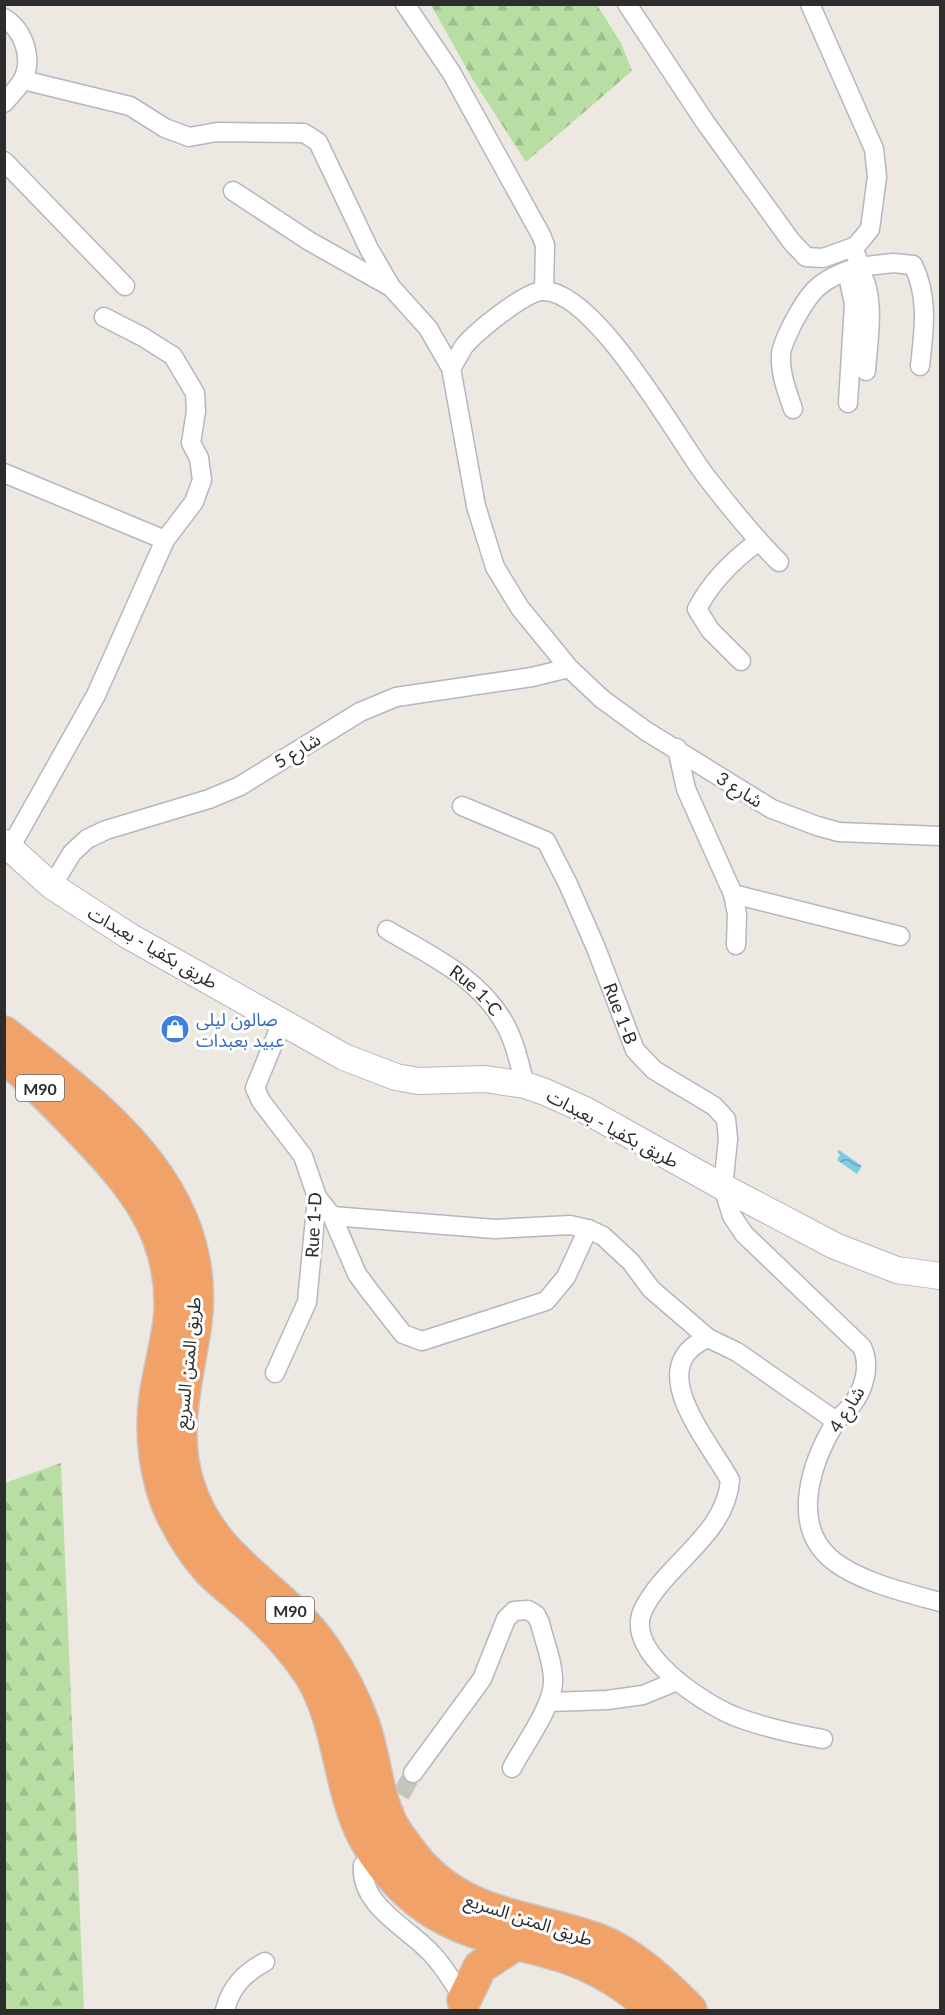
<svg xmlns="http://www.w3.org/2000/svg" width="945" height="2015" viewBox="0 0 945 2015" font-family="Lato,'Noto Sans Arabic',sans-serif">
	<style>
		.forest { fill: url(#forest-firs) }
		.water { fill: url(#water-waves) }
		.lines { fill: none; stroke-linecap: round; stroke-linejoin: round }
		.street-tunnel { stroke: #c7c3bd; stroke-width: 18; stroke-dasharray: 18 9; stroke-linecap: butt }
		.street-casing { stroke: #b4b7bf; stroke-width: 21 }
		.secondary-casing { stroke: #b4b7bf; stroke-width: 28 }
		.highway-casing { stroke: #c8c8c8; stroke-width: 36 }
		.street { stroke: #fff; stroke-width: 18 }
		.secondary { stroke: #fff; stroke-width: 26 }
		.highway { stroke: #f0a269; stroke-width: 33 }
		.labels { text-anchor: middle; dominant-baseline: central; stroke-width: 6; stroke-linejoin: round; paint-order: stroke }
		.shield { fill: #fff; stroke: #6c6c6c; stroke-width: 1.5 }
		.shield-label { font-size: 16px; font-weight: bold; fill: #2d2d2d }
		.street-label { font-size: 18px; fill: #2d2d2d; stroke: #fff }
		.shop-label { font-size: 18px; fill: #366cbe; stroke: #fff; text-anchor: start }
	</style>
	<defs>
		<pattern id="forest-firs" width="22" height="20" patternUnits="userSpaceOnUse" patternTransform="scale(1.5)"><rect width="22" height="20" fill="#b8dea3"/><path d="M5 1l3.5 6h-7zM16 11l3.5 6h-7z" fill="#9ebf8d"/></pattern>
		<pattern id="water-waves" width="16" height="10" patternUnits="userSpaceOnUse" patternTransform="scale(1.5)"><rect width="16" height="10" fill="#7ecbe5"/><path d="M0 5q4-4 8 0t8 0" fill="none" stroke="#68a5ba"/></pattern>
	</defs>
	<rect width="100%" height="100%" fill="#ede8e1"/>
	<!-- forest -->
	<g class="forest">
		<polygon points="431,5 597,5 621,43 632,71 526,162 473,80"/>
		<polygon points="61,1463 84,2010 5,2010 5,1483"/>
	</g>
	<!-- water -->
	<polygon class="water" points="839,1150 862,1166 857,1174 837,1160 840,1155 837,1152"/>
	<g class="lines">
		<!-- street-tunnel -->
		<polyline class="street-tunnel" points="388,1819 413,1773"/>
		<!-- street casing -->
		<g class="street-casing">
			<g id="street">
				<polyline points="405,4 451,72 541,235 545,245 544,291"/>
				<polyline points="627,4 705,122 791,241 806,257 823,258 856,246 870,229 877,177 874,149 810,4"/>
				<path d="M 4,18 C 24,30 34,60 22,81 C 17,89 10,96 4,103"/>
				<polyline points="23,80 130,106 165,128 189,137 217,132 304,133 318,142 369,249 391,287 428,328 451,368 476,506 495,567 520,608 569,668 602,699 646,731 772,809 817,826 839,832 940,836"/>
				<polyline points="4,161 125,286"/>
				<polyline points="233,191 309,241 389,286"/>
				<path d="M 857,257 L 858,267 L 893,263 L 913,265 C 929,297 924,330 920,366"/>
				<polyline points="847,271 854,304 848,403"/>
				<path d="M 451,368 C 456,361 460,352 465,345 C 477,331 526,291 543,291 C 595,290 675,435 705,475 C 728,505 752,535 779,562"/>
				<path d="M 793,409 C 787,391 780,374 781,355 C 781,346 788,334 792,325 C 810,290 820,279 858,267 C 877,295 868,338 866,371"/>
				<polyline points="4,473 165,540"/>
				<path d="M 741,661 L 710,630 L 697,609 C 711,582 734,559 759,541"/>
				<polyline points="677,748 686,789 733,894 737,914 736,945"/>
				<path id="s1" d="M 462,806 L 546,841 L 568,884 L 596,948 L 635,1050 L 654,1070 L 714,1106 L 726,1119 L 728,1139 L 723,1187 L 732,1216 L 744,1234 L 862,1347 C 871,1366 864,1390 851,1406 C 846,1412 839,1417 835,1423 C 812,1461 790,1523 830,1558 C 856,1581 907,1593 940,1602"/>
				<polyline points="10,848 96,695 165,540 194,502 202,480 199,458 191,443 196,411 195,393 173,356 143,337 104,317"/>
				<polyline points="52,886 72,853 87,839 106,830 209,799 240,786 360,712 396,697 532,677 569,668"/>
				<polyline points="733,894 900,936"/>
				<path id="s2" d="M 387,930 C 432,956 482,979 507,1028 C 516,1045 520,1066 525,1085"/>
				<polyline points="317,1197 332,1216 357,1274 368,1289 403,1334 422,1341 546,1301 566,1277 588,1229"/>
				<polyline points="332,1216 495,1229 570,1225 588,1229 603,1236 631,1262 651,1289 708,1338"/>
				<polyline points="275,1373 307,1302 317,1197 303,1156 261,1101 255,1088 282,1022"/>
				<polyline points="550,1702 607,1700 643,1695 677,1681"/>
				<path d="M 823,1739 C 794,1734 762,1727 734,1716 C 703,1703 623,1652 643,1610 C 666,1563 726,1535 730,1480 C 709,1441 641,1366 708,1338 L 737,1352 L 836,1421"/>
				<path d="M 413,1773 L 482,1679 L 506,1619 L 514,1611 L 528,1610 L 536,1615 L 540,1623 C 544,1641 554,1664 553,1682 C 553,1706 524,1745 512,1768"/>
				<path d="M 363,1865 C 359,1906 409,1928 432,1954 C 446,1969 456,1987 467,2004"/>
				<path d="M 225,2010 C 231,1987 244,1973 265,1962"/>
			</g>
		</g>
		<!-- secondary casing -->
		<g class="secondary-casing">
			<polyline id="secondary" points="4,843 52,886 129,936 344,1057 396,1077 418,1081 485,1079 525,1085 545,1092 585,1110 723,1187 835,1246 897,1270 940,1276"/>
		</g>
		<!-- highway casing -->
		<g class="highway-casing">
			<g id="highway">
				<path d="M 4,1033 C 100,1108 215,1191 194,1329 C 186,1381 171,1432 187,1483 C 211,1564 284,1587 326,1652 C 340,1673 353,1698 362,1722 C 374,1754 375,1791 390,1822 C 395,1832 402,1841 408,1849 C 457,1918 525,1914 597,1940 C 632,1953 664,1984 690,2010"/>
				<path d="M 18,1068 C 38,1086 57,1105 75,1124 C 129,1180 174,1228 171,1311 C 169,1340 160,1369 156,1397 C 151,1434 156,1479 172,1513 C 181,1531 191,1549 205,1565 C 215,1578 230,1588 242,1599 C 267,1620 290,1644 309,1672 C 341,1721 338,1784 364,1836 C 378,1862 401,1889 425,1906 C 466,1936 518,1941 564,1956 C 597,1967 629,1987 654,2010"/>
				<polyline points="464,2000 480,1967 515,1944"/>
			</g>
		</g>
		<!-- street -->
		<use href="#street" class="street"/>
		<!-- secondary -->
		<use href="#secondary" class="secondary"/>
		<!-- highway -->
		<use href="#highway" class="highway"/>
	</g>
	<!-- icons -->
	<defs>
		<g id="shop-disc" transform="scale(1.5)"><circle r="9.5" fill="#3f7fe0" stroke="#fff"/><path d="M-5-2.5h2.3a2.7 3.5 0 0 1 5.4 0H5L5.5 6h-11ZM-1.5-2.5h3a1.5 2.3 0 0 0-3 0Z" fill="#fff"/></g>
	</defs>
	<g fill-rule="evenodd">
		<use href="#shop-disc" x="175" y="1029"/>
	</g>
	<g class="labels">
		<!-- shield labels -->
		<g class="shield">
			<rect x="16" y="1075" width="48" height="26" rx="4.5"/>
			<rect x="266" y="1597" width="48" height="26" rx="4.5"/>
		</g>
		<g class="shield-label">
			<text x="40" y="1088">M90</text>
			<text x="290" y="1610">M90</text>
		</g>
		<!-- street labels -->
		<g class="street-label">
			<text transform="translate(297 750) rotate(-31)">شارع 5</text>
			<text transform="translate(740 789) rotate(32)">شارع 3</text>
			<text transform="translate(153 947) rotate(30)">طريق بكفيا - بعبدات</text>
			<text stroke="none"><textPath href="#s2" startOffset="108">Rue 1-C</textPath></text>
			<text stroke="none"><textPath href="#s1" startOffset="279">Rue 1-B</textPath></text>
			<text transform="translate(613 1128) rotate(28)">طريق بكفيا - بعبدات</text>
			<text transform="translate(313 1225) rotate(-87)">Rue 1-D</text>
			<text transform="translate(187 1363) rotate(-84)">طريق المتن السريع</text>
			<text transform="translate(846 1409) rotate(-58)">شارع 4</text>
			<text transform="translate(529 1919) rotate(18)">طريق المتن السريع</text>
		</g>
		<!-- shop labels -->
		<g class="shop-label">
			<text x="196" y="1019">صالون ليلى<tspan x="196" dy="21">عبيد بعبدات</tspan></text>
		</g>
	</g>
	<!-- border -->
	<rect width="945" height="2015" fill="none" stroke="#2d2d2d" stroke-width="12"/>
</svg>
